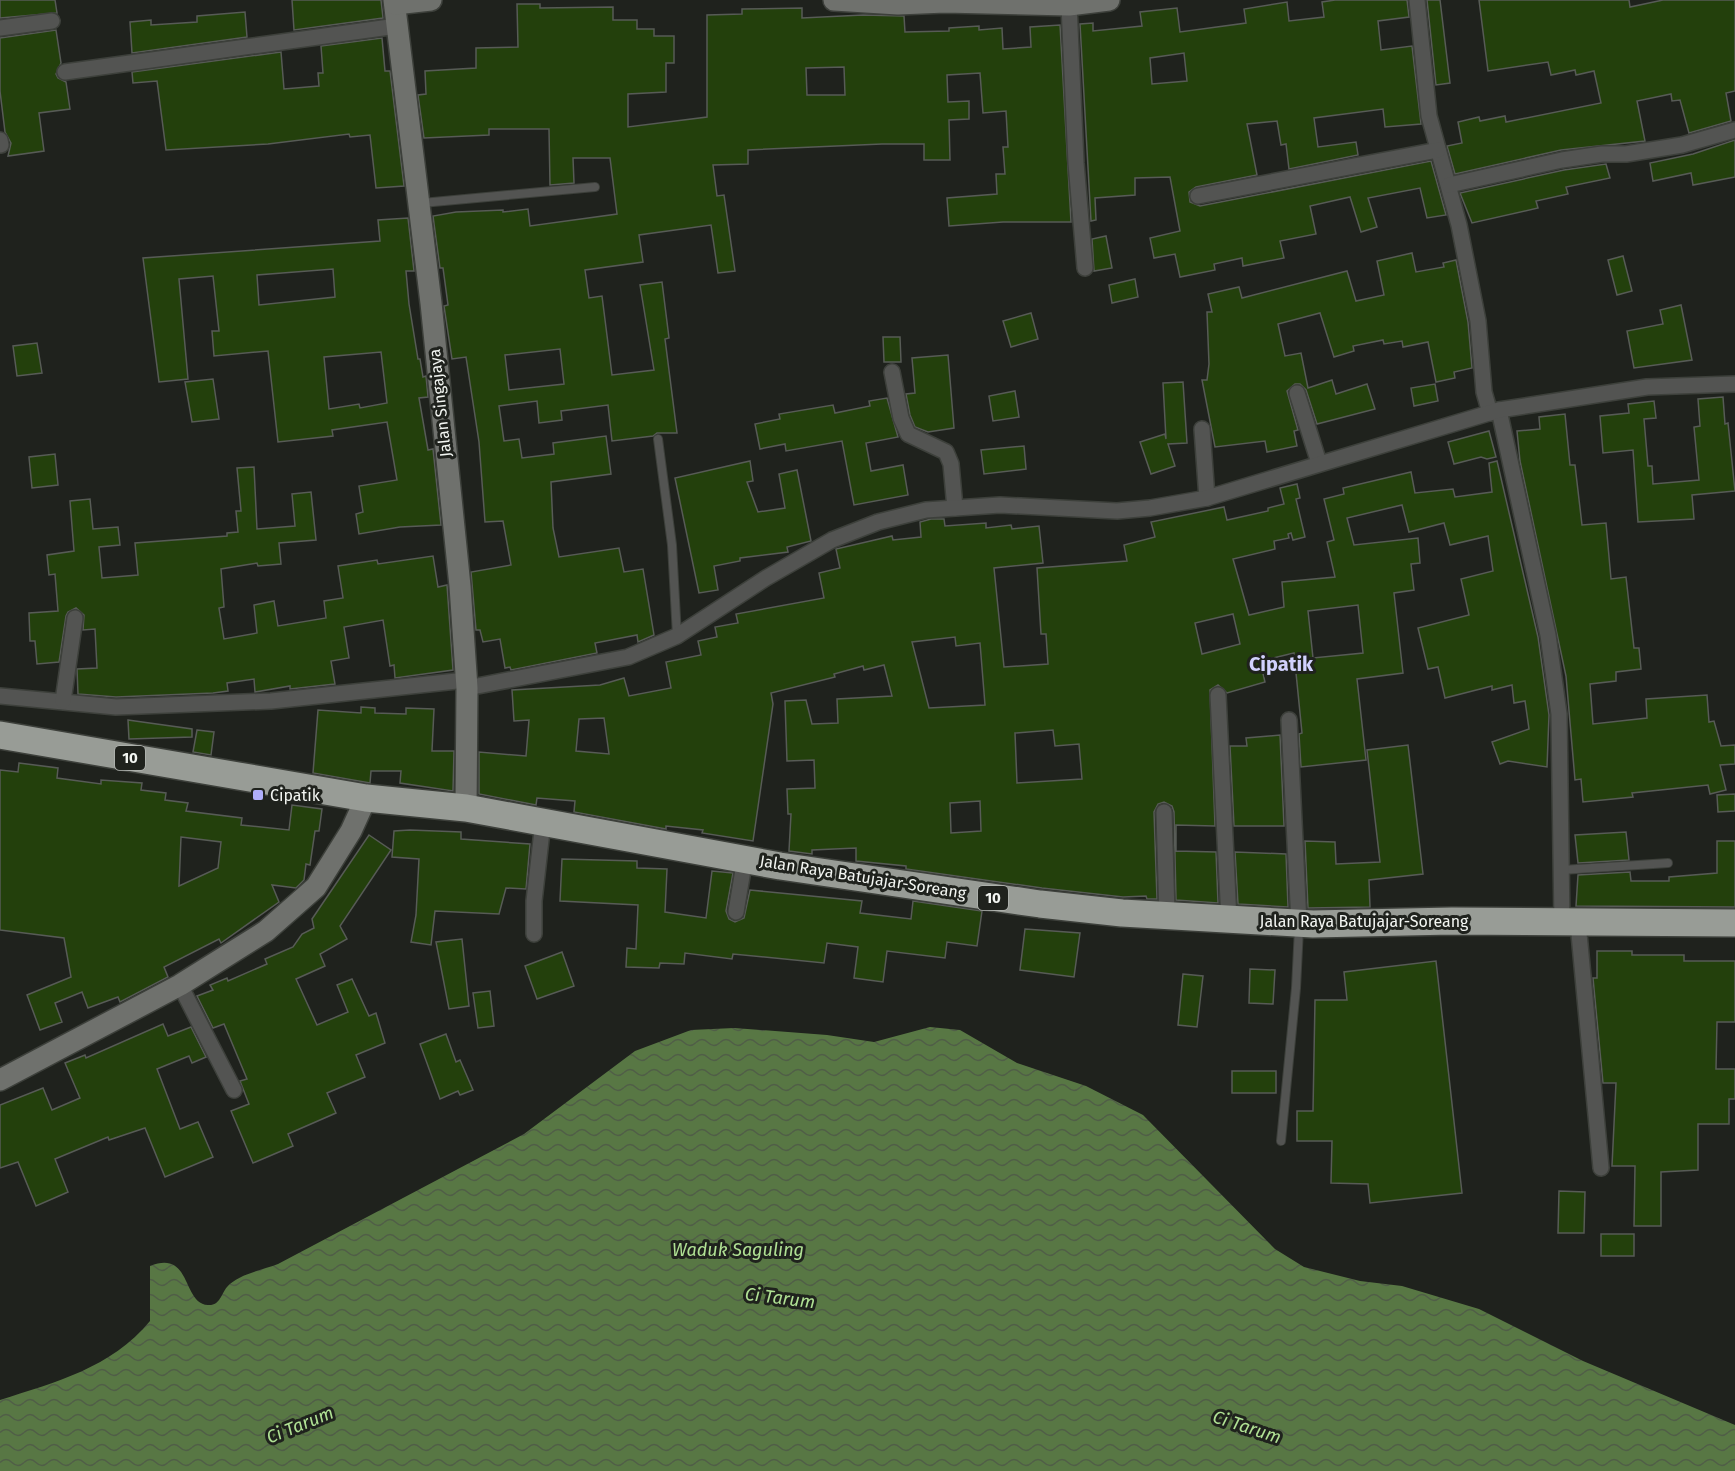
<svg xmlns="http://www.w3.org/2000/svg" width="1735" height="1471" viewBox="0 0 1735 1471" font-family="'Fira Sans',sans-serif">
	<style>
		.water { fill: url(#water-waves) }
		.building { fill: #23400c; stroke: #575b56; stroke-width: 1.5; fill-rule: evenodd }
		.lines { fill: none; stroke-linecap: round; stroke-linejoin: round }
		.lane-casing { stroke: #3d403b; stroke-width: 10 }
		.street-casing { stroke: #3d403b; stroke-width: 18 }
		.secondary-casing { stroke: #3d403b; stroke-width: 24 }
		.highway-casing { stroke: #3d403b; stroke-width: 30 }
		.lane { stroke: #535452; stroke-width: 8 }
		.street { stroke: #535452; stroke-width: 15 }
		.secondary { stroke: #6f716d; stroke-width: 21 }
		.highway { stroke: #989c96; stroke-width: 27 }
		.poi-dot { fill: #afaefa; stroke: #1f221d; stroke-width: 2 }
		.labels { text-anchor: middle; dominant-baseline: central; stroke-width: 6; stroke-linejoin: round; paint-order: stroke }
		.shield { fill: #1f221d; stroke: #b3b6b2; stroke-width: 1.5 }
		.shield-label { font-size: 15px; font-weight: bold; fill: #f3f6f2 }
		.street-label { font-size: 16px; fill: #f3f6f2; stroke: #1f221d }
		.poi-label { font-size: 16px; fill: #f3f6f2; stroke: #1f221d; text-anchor: start }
		.water-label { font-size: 18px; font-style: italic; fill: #b0e194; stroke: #1f221d }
		.quarter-label { font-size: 20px; font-weight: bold; fill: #d1d1fd; stroke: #1f221d }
	</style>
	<defs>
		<pattern id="water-waves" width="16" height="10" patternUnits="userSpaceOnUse" patternTransform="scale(1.5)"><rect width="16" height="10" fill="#587744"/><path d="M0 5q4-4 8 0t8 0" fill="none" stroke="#505e47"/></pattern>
	</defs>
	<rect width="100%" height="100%" fill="#1f221d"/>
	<!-- water -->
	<path class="water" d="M 930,1027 L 960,1030 L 1017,1063 L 1086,1086 L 1143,1115 L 1275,1249 L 1304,1267 L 1360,1281 L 1402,1286 L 1479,1309 L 1583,1361 L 1735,1425 L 1735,1471 L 0,1471 L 0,1400 C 56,1382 111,1368 150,1321 L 150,1266 C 192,1249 182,1304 208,1305 C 220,1306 221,1294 227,1287 C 238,1274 263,1270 278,1264 L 524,1134 L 635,1051 L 691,1030 L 734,1028 L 827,1035 L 874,1042 Z"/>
	<!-- building -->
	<g class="building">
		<polygon points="0,0 55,0 57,13 0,18"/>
		<polygon points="292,0 381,0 383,18 294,30"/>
		<path d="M 1335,0 L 1407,0 L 1409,17 L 1378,21 L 1381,50 L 1412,46 L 1421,124 L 1385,127 L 1383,109 L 1314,118 L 1318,147 L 1356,142 L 1358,155 L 1289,169 L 1286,144 L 1281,145 L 1277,121 L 1247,124 L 1257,175 L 1196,187 L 1189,192 L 1190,202 L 1200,206 L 1431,161 L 1446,215 L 1427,218 L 1420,188 L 1368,198 L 1377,227 L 1361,232 L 1350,197 L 1310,206 L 1316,234 L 1280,241 L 1284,258 L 1243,266 L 1242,258 L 1214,264 L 1215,270 L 1180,277 L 1175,254 L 1154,258 L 1150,238 L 1180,231 L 1170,177 L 1135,178 L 1135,195 L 1095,198 L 1096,220 L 1091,221 L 1080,24 L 1093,23 L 1093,31 L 1142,26 L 1140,12 L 1177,8 L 1180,32 L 1246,23 L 1244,9 L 1287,2 L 1289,21 L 1324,17 L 1322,2 ZM 1184,53 L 1187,81 L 1152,84 L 1150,58 Z"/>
		<polygon points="1427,0 1440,0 1450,83 1436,85"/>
		<polygon points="1479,0 1629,0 1630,7 1663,0 1735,0 1735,91 1726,93 1731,121 1689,133 1680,100 1672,101 1671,94 1637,101 1645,141 1561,150 1455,174 1447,146 1462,143 1458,122 1479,117 1480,121 1505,116 1506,122 1601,103 1594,71 1576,75 1575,70 1551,75 1548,62 1488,71"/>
		<path d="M 517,4 L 540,4 L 540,8 L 613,7 L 613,20 L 637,20 L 637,29 L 654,29 L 654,36 L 674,36 L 674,63 L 666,63 L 666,92 L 628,94 L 628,127 L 707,117 L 707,15 L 742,14 L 742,9 L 802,8 L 802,18 L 863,15 L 904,16 L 905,32 L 949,31 L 949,28 L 979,26 L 979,30 L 1002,28 L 1003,49 L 1031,47 L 1030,27 L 1060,25 L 1071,222 L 1003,222 L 949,226 L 947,198 L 997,194 L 996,174 L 1005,174 L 1003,147 L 1008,147 L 1006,111 L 983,113 L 980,73 L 947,75 L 948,102 L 969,101 L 969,119 L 949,120 L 950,160 L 924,160 L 924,144 L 882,144 L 748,150 L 748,164 L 713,165 L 717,196 L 724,195 L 735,271 L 718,273 L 711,225 L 639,235 L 643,262 L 585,270 L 589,298 L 602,296 L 612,375 L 654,370 L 640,285 L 662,282 L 669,338 L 665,339 L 677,433 L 657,433 L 653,436 L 612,441 L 608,405 L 561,411 L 562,420 L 539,423 L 537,401 L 499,406 L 504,441 L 519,439 L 522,458 L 554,454 L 553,443 L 606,436 L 611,474 L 551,482 L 553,528 L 559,557 L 619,548 L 624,572 L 643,569 L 654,635 L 638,642 L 637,635 L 595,643 L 597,653 L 511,670 L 510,667 L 505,668 L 500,639 L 483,642 L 480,630 L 476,630 L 471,572 L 511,565 L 503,521 L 485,522 L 479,442 L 466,357 L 452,359 L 444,306 L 448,305 L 443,268 L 440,268 L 433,216 L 456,212 L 503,210 L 503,212 L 528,209 L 530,226 L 617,214 L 610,158 L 573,158 L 574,183 L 550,185 L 549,129 L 489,129 L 489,135 L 424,138 L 418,95 L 426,94 L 425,71 L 476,68 L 476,48 L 518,47 ZM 844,67 L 845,95 L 807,95 L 806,68 ZM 560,349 L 564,384 L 509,390 L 505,355 Z"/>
		<polygon points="245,12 247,37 132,53 130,22 151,20 151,25 197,22 197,16"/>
		<polygon points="56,30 61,63 56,74 58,78 66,82 70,109 39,113 44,151 8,156 11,143 5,132 0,91 0,38"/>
		<polygon points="382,38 385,71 390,71 404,186 376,188 370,135 350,137 349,134 268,144 166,150 157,81 133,83 132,72 281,52 284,89 319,86 318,73 323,73 321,46"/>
		<polygon points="1735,140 1735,177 1693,185 1691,173 1653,181 1650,163 1693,154"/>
		<polygon points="1606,164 1610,178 1566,187 1568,194 1536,201 1538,208 1472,223 1460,193 1564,170"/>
		<path d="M 408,218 L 414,271 L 406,271 L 409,304 L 418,359 L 420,359 L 423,377 L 426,376 L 428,397 L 419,398 L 428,450 L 433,449 L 441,525 L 400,527 L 359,534 L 356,514 L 363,512 L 359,486 L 397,480 L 387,422 L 332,430 L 333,436 L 278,442 L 268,351 L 214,356 L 212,331 L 219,331 L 213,276 L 179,279 L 188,379 L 159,382 L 143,258 L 380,241 L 378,220 ZM 333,269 L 335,297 L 259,305 L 257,275 ZM 381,352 L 387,403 L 360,408 L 359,404 L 329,409 L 324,357 Z"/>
		<polygon points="1106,236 1112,268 1094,271 1092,239"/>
		<polygon points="1412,253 1416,272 1444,267 1443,263 1456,260 1468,322 1472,368 1454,372 1455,378 1436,382 1428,342 1403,347 1402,341 1384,344 1383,340 1353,346 1354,351 1334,357 1320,313 1278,324 1285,356 1301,353 1308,388 1332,380 1336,394 1367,384 1375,409 1317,424 1306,390 1300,384 1295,384 1287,391 1298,430 1294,431 1297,446 1267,452 1265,441 1215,447 1202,380 1207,380 1209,364 1207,312 1212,312 1208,294 1239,287 1242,298 1347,271 1356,301 1384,295 1377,261"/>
		<polygon points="1623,256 1632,291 1617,295 1608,260"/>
		<polygon points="1135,279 1138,297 1112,303 1109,285"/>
		<polygon points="1681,305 1692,360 1634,368 1627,331 1663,324 1660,310"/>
		<polygon points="1031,313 1038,339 1011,347 1003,321"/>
		<polygon points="883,337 900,337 901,362 884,362"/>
		<polygon points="37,343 42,373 17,376 13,346"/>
		<polygon points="948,355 954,428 928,432 915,427 910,415 906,394 915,393 912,358"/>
		<polygon points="213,379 219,419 192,422 185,382"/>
		<polygon points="1183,382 1187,443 1168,444 1175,466 1151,474 1140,442 1165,434 1166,439 1163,383"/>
		<polygon points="1435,384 1438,401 1414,406 1411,388"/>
		<polygon points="1015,391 1019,417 993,421 989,396"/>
		<polygon points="1723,397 1725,424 1728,423 1735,491 1692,495 1694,519 1638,522 1633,450 1603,453 1600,416 1629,413 1628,404 1654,401 1656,418 1644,419 1648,466 1652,466 1653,484 1699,480 1694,427 1700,426 1698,399"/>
		<polygon points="887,398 898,437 866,443 871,471 903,465 908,495 854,505 842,441 786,451 785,444 760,449 755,424 780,419 779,414 833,405 835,413 870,406 869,401"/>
		<polygon points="1565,414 1570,465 1575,465 1582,525 1606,523 1611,579 1626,577 1634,648 1639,648 1641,669 1616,672 1616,681 1590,684 1593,724 1647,718 1646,699 1707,695 1709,722 1714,721 1721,746 1735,745 1735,764 1720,765 1726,790 1710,794 1708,785 1632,793 1633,797 1583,802 1581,779 1575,780 1566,676 1520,461 1517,431 1540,429 1539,417"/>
		<polygon points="1489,431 1496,457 1487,459 1481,457 1454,464 1448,442"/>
		<polygon points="1024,446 1026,469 984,474 981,450"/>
		<polygon points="55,454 58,485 32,488 29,457"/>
		<polygon points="750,461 753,481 747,482 758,512 785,508 779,474 797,470 811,541 787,547 788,552 740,558 740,561 714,566 718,590 699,593 675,478"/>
		<path d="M 1497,461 L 1538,637 L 1549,715 L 1547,767 L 1508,761 L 1500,764 L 1492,742 L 1529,729 L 1525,701 L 1514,703 L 1512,685 L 1492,690 L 1492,686 L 1445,698 L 1438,667 L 1428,669 L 1418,628 L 1469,615 L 1461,579 L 1493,571 L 1488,536 L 1450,545 L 1444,523 L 1409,532 L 1402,505 L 1347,518 L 1354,545 L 1418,538 L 1420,563 L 1411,564 L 1414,590 L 1394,593 L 1403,673 L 1357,679 L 1366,760 L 1301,767 L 1299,734 L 1302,733 L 1294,653 L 1260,661 L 1265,682 L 1227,693 L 1218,685 L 1210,690 L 1215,826 L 1176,825 L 1176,851 L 1216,852 L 1218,903 L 1176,900 L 1174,812 L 1172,806 L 1164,802 L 1158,804 L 1154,812 L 1157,899 L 1147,899 L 1146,896 L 1123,897 L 1042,888 L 906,869 L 906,866 L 856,861 L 856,848 L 812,850 L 812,854 L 789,851 L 791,814 L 788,814 L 787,789 L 815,788 L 814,760 L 787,761 L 785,701 L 806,700 L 812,724 L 838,723 L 837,699 L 892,696 L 884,665 L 864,670 L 863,666 L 834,674 L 835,677 L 771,693 L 773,704 L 753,841 L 702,833 L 703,830 L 666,826 L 666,829 L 574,812 L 575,801 L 537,798 L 536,805 L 479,794 L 479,752 L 526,756 L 529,720 L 514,721 L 512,690 L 600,685 L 624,678 L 629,696 L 671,688 L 666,662 L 701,655 L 698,641 L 717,637 L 715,627 L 738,623 L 736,614 L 824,598 L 819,573 L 840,568 L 836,549 L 892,536 L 893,540 L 921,537 L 920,522 L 931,519 L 944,519 L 945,526 L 986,523 L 986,528 L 1011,525 L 1012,529 L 1039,526 L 1043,563 L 994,568 L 1004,667 L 1048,664 L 1046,634 L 1041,634 L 1037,568 L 1127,561 L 1124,545 L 1155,537 L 1151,522 L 1224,507 L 1227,520 L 1268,511 L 1268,508 L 1284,504 L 1280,488 L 1297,484 L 1300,498 L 1296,499 L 1305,537 L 1293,540 L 1291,533 L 1288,534 L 1289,538 L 1274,541 L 1275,549 L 1233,559 L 1249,615 L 1284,607 L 1282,582 L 1335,577 L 1327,542 L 1334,540 L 1324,499 L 1344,494 L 1343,488 L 1411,472 L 1415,493 L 1453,489 L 1455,497 L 1492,492 L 1489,463 ZM 1358,605 L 1363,653 L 1313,658 L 1308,611 ZM 1233,614 L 1240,644 L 1202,654 L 1195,623 ZM 955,637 L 956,646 L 980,643 L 985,705 L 929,708 L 912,642 ZM 604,718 L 609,754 L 576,751 L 579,719 ZM 1053,730 L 1055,746 L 1079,744 L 1082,779 L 1017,783 L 1015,733 ZM 980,801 L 981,831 L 951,833 L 950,803 Z"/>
		<polygon points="254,467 257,529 295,526 292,494 311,492 316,540 279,543 281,564 258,566 257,563 221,569 224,607 219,608 224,639 257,633 254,605 274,601 278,626 326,618 324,601 343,598 338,566 377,560 378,564 433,556 438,587 447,585 453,670 395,678 394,665 390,666 383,620 344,627 349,658 331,661 335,684 290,689 290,686 255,692 254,679 227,683 228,691 213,693 116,697 78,694 77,669 97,668 95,629 83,630 84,615 76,608 68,612 66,616 59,662 37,664 35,641 30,641 29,613 58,611 55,574 49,575 47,555 74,551 70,501 90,499 93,529 118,527 120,545 99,547 102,578 138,575 135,543 227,536 227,533 238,532 236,511 241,511 237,468"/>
		<polygon points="361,707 375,708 375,713 406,714 406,708 434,709 432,751 454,751 453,791 400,783 401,771 371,771 370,783 313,773 318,710 361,713"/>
		<polygon points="128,720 192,729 192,737 129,739"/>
		<polygon points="197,730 214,732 211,755 193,752"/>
		<polygon points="1280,735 1284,826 1234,826 1230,746 1247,746 1246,738"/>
		<polygon points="1408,745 1423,874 1369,880 1370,907 1308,908 1305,841 1335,842 1336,864 1380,862 1367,750"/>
		<path d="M 19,763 L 58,768 L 57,778 L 101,784 L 101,780 L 142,783 L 141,790 L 166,793 L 165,800 L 188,803 L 186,811 L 242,818 L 241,825 L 289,830 L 292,805 L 322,809 L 319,831 L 315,831 L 310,865 L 306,864 L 304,880 L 296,888 L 272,885 L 279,902 L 221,943 L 219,939 L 164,967 L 168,977 L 120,1002 L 118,997 L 88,1008 L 82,992 L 55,1003 L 62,1022 L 40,1030 L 27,995 L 71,977 L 64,938 L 0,930 L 0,770 L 18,772 ZM 181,837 L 221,842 L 218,868 L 179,886 Z"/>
		<polygon points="1735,794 1735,811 1718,812 1717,795"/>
		<polygon points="410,830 461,832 461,839 530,844 526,889 506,888 499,914 435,911 431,945 411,942 416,915 419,859 392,857 394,831"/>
		<polygon points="1626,832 1629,860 1578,863 1575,835"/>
		<polygon points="369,835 391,850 340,926 347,939 320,954 325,966 296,979 317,1025 348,1012 337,985 352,979 369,1016 376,1013 385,1043 356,1055 365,1077 327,1093 336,1113 288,1134 293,1146 253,1163 231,1111 249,1104 240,1081 247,1079 224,1024 213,1028 197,996 213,990 210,985 227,978 228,981 267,964 265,959 293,947 302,934 314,928 312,919"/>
		<polygon points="1717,841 1735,841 1735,907 1576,906 1578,875 1630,872 1631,881 1669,881 1669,877 1717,873"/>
		<polygon points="1235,852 1286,854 1288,907 1238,904"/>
		<polygon points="562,859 637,861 637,868 667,869 665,912 706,918 712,871 733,873 726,911 729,919 735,922 744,918 750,890 862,901 860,913 911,919 913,901 982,911 977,946 947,942 945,958 887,951 883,982 854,978 858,947 827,943 824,963 733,954 732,959 685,953 684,964 660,963 659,968 626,967 627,948 636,949 638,905 560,901"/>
		<polygon points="1025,929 1080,933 1074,977 1020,970"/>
		<polygon points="462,939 469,1006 449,1009 436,942"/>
		<polygon points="1597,951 1632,951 1632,955 1684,955 1684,961 1735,961 1735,1022 1717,1022 1716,1069 1735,1069 1735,1099 1729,1099 1729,1124 1698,1124 1698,1170 1661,1172 1661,1226 1634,1226 1635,1166 1612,1166 1616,1083 1603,1083 1593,978 1597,978"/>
		<polygon points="562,952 574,986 537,999 525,966"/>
		<polygon points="1436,961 1462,1193 1370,1203 1368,1184 1331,1183 1332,1141 1297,1141 1297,1111 1313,1111 1315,1000 1347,1000 1344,972"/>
		<polygon points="1250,969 1275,970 1273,1004 1249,1003"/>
		<polygon points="1183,974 1203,976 1197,1027 1178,1025"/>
		<polygon points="490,991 494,1026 478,1028 473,993"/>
		<polygon points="163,1024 168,1036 191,1027 206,1057 192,1063 189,1056 157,1069 180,1129 198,1122 213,1157 165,1177 145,1128 109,1140 108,1137 55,1159 68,1192 36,1206 18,1162 0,1168 0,1105 43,1088 52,1110 80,1098 65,1063 85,1055 86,1058"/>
		<polygon points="446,1034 456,1062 460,1060 473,1090 460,1095 458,1091 440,1099 420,1044"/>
		<rect x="1232" y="1071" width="44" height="22"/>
		<polygon points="1559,1191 1585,1192 1584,1233 1558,1233"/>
		<rect x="1601" y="1234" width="33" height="22"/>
	</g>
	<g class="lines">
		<!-- lane casing -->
		<g class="lane-casing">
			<g id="lane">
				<polyline points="422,203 595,187"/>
				<polyline points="658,439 672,545 677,636"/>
				<polyline points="1562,870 1668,863"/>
				<polyline points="1281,1141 1296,988 1299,928"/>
			</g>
		</g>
		<!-- street casing -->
		<g class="street-casing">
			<g id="street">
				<polyline points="1417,0 1429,116 1459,225 1478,321 1484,392 1490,413"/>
				<polyline points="1069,5 1076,163 1085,268"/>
				<polyline points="0,28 52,21"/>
				<polyline points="65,72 397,26"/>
				<polyline points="0,140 1,145"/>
				<polyline points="1449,185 1562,160 1602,154 1626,154 1682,145 1735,130"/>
				<polyline points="1198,196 1438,150"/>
				<polyline points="892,372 901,418 908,434 946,452 951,464 955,508"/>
				<polyline points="1297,393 1319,463"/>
				<polyline points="1499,410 1548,635 1559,714 1562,923"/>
				<polyline points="1202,429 1207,498"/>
				<polyline points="467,688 628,657 677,636 766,578 832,540 878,522 926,510 1000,505 1117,511 1150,508 1207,498 1499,410 1647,387 1735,384"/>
				<polyline points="1218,695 1229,920"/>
				<polyline points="0,696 116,707 271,701 466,680"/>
				<polyline points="63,701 75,618"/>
				<polyline points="1289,720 1299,923"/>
				<polyline points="1164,812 1167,914"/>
				<polyline points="736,912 745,858"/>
				<polyline points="1578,923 1601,1168"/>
				<polyline points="534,934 534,901 543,822"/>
				<polyline points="180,985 234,1090"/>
			</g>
		</g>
		<!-- secondary casing -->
		<g class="secondary-casing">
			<g id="secondary">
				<polyline points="394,0 431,303 460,586 467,688 466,808"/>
				<polyline points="834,0 898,4 945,2 1069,5 1109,0"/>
				<polyline points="395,4 431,0"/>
				<polyline points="0,1080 180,985 266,931 316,887 351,831 366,798"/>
			</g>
		</g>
		<!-- highway casing -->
		<g class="highway-casing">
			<polyline id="highway" points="0,735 366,798 466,808 780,866 1040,904 1122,913 1313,924 1452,921 1735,923"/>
		</g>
		<!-- lane -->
		<use href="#lane" class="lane"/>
		<!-- street -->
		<use href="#street" class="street"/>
		<!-- secondary -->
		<use href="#secondary" class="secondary"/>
		<!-- highway -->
		<use href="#highway" class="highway"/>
	</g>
	<!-- markers -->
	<rect class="poi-dot" x="252" y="789" width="12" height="12" rx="3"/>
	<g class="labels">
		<!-- shield labels -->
		<g class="shield">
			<rect x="115" y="746" width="30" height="24" rx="4.5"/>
			<rect x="978" y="886" width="30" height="24" rx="4.5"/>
		</g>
		<g class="shield-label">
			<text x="130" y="758">10</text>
			<text x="993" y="898">10</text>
		</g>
		<!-- street labels -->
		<g class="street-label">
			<text transform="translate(440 403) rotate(-96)">Jalan Singajaya</text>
			<text transform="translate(863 877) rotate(9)">Jalan Raya Batujajar-Soreang</text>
			<text x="1364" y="921">Jalan Raya Batujajar-Soreang</text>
		</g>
		<!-- poi labels -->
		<g class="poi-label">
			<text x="270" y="795">Cipatik</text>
		</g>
		<!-- water labels -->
		<g class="water-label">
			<text x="738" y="1250">Waduk Saguling</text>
			<text transform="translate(780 1298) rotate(7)">Ci Tarum</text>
			<text transform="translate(300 1425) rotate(-22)">Ci Tarum</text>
			<text transform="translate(1247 1427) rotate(18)">Ci Tarum</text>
		</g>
		<!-- quarter labels -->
		<g class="quarter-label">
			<text x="1281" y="664">Cipatik</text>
		</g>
	</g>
</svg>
